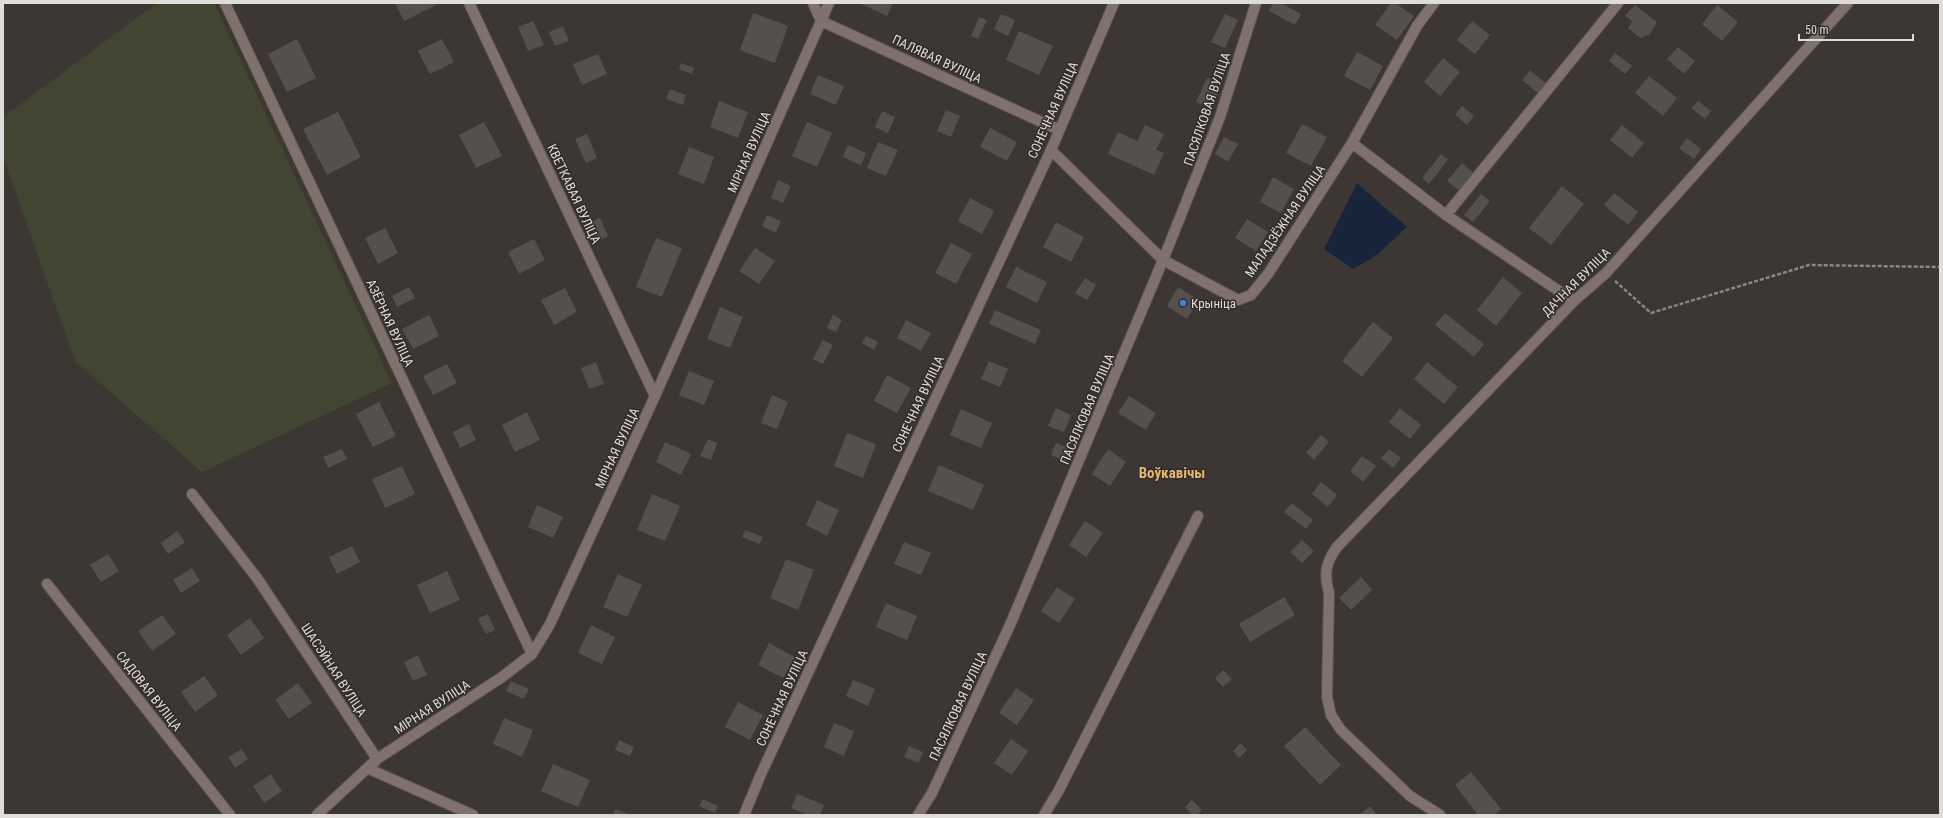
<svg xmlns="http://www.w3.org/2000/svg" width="1943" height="818" viewBox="0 0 1943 818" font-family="'Roboto Condensed',sans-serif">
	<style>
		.green { fill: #434533 }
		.water { fill: #17243a }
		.building { fill: #56504c }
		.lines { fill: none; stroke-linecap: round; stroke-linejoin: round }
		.minor-casing { stroke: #595551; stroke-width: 12 }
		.path { stroke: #8b8784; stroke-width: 2.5; stroke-dasharray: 4 2; stroke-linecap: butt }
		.minor { stroke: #80716d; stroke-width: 10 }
		.shop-dot { fill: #3f7fe0; stroke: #322d29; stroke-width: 1.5 }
		.labels { text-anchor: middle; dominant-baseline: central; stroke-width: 3; stroke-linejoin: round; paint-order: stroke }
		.street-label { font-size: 13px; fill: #dfdcda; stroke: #322d29 }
		.poi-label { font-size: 13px; fill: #dfdcda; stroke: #322d29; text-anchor: start }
		.quarter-label { font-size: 15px; font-weight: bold; fill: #e4b673; stroke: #322d29 }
	</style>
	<rect width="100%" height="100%" fill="#3c3733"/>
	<!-- green -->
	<polygon class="green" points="157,3 214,3 392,383 202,472 75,361 3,157 3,117"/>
	<!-- water -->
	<polygon class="water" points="1357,183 1407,227 1377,255 1353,269 1324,249"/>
	<!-- building -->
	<g class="building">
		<polygon points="395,3 435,3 436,5 404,21"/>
		<polygon points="862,3 893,3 887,16 861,4"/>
		<polygon points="1273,3 1281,3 1301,14 1295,25 1269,11"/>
		<polygon points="1391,3 1395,3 1414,16 1397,40 1375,25"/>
		<polygon points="1635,5 1657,22 1649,35 1640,38 1628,28 1632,21 1625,16"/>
		<polygon points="1717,5 1738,22 1722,41 1702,24"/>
		<polygon points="753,13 788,26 775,63 740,50"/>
		<polygon points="1001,14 1015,20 1008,36 994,29"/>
		<polygon points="1225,14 1238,20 1225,48 1211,42"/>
		<polygon points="979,17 987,20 978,39 971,36"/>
		<polygon points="533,21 544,45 528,51 518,27"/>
		<polygon points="1472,21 1490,35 1475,54 1457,40"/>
		<polygon points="563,26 569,41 555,46 549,32"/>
		<polygon points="1019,31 1053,46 1039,75 1006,60"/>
		<polygon points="297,39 316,78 287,92 268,54"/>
		<polygon points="442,39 454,62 430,74 418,51"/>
		<polygon points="1678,47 1695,61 1684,74 1667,59"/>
		<polygon points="1357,52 1383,66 1370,90 1344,76"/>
		<polygon points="1615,53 1632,66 1625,74 1609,61"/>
		<polygon points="598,54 607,74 582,85 573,64"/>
		<polygon points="1443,58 1460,72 1440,96 1424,82"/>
		<polygon points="681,63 694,68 692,74 679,69"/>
		<polygon points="1530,70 1547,84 1539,94 1522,80"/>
		<polygon points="818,75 844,86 836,105 810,94"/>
		<polygon points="1649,76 1677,98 1663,116 1635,93"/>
		<polygon points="1207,78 1222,84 1211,109 1196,102"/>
		<polygon points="670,89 686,95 683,105 666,99"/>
		<polygon points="719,101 748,112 738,138 710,127"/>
		<polygon points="1698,101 1711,111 1705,119 1691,108"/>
		<polygon points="1462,106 1474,116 1467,125 1455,115"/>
		<polygon points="946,110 960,116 951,137 937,131"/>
		<polygon points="882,111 895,117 888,133 875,127"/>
		<polygon points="338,112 361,157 327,175 303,129"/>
		<polygon points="484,122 502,156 476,168 459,135"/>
		<polygon points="807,122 832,133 817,167 792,156"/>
		<polygon points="1302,124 1327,137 1311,166 1286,153"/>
		<polygon points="1145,125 1164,134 1156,150 1164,153 1154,175 1108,154 1118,132 1137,141"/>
		<polygon points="1622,125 1644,143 1632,158 1610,140"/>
		<polygon points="990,128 1017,142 1007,161 980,147"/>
		<polygon points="587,134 597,158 586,163 575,139"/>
		<polygon points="1224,137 1238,144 1228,162 1215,154"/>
		<polygon points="1687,138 1701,149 1694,159 1679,148"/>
		<polygon points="878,142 898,150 886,176 867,168"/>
		<polygon points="848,145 866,153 861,165 843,157"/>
		<polygon points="689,147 714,157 704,184 678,174"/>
		<polygon points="1441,154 1448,160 1429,184 1422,178"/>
		<polygon points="1462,163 1475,174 1461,192 1447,181"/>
		<polygon points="1273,177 1294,189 1281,213 1260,202"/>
		<polygon points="778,180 791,186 783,203 771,198"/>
		<polygon points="1562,186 1584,204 1551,245 1529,228"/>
		<polygon points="1614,193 1638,212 1628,225 1604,205"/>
		<polygon points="1481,194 1490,201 1473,222 1464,215"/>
		<polygon points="970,198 994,211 982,234 958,221"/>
		<polygon points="767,215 781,221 776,233 762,226"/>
		<polygon points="600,218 608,236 598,241 589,222"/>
		<polygon points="1247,219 1268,232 1256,251 1235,238"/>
		<polygon points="1056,222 1084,237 1071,262 1043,247"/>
		<polygon points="385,228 398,253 378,264 365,238"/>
		<polygon points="656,238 682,248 662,297 636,287"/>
		<polygon points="534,239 545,260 519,274 508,252"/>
		<polygon points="951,243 972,254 956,284 935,273"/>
		<polygon points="755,248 775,261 759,284 739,271"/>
		<polygon points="1016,267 1047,282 1037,303 1006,287"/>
		<polygon points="1503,277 1522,293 1496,326 1477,310"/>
		<polygon points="1085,278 1096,285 1087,300 1075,293"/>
		<polygon points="409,287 415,298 397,307 392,296"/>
		<polygon points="1178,287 1199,300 1187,319 1167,306"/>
		<polygon points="565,288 577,312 554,325 541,300"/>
		<polygon points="720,307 743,317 730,348 707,339"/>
		<polygon points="995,310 1041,330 1035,344 989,324"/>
		<polygon points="1445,313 1484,344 1474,357 1435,325"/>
		<polygon points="429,315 439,336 413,349 402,329"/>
		<polygon points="833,315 842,320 836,332 827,328"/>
		<polygon points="906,320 931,333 921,351 897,338"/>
		<polygon points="1373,322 1393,338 1362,377 1342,361"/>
		<polygon points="866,336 878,342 874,350 862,343"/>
		<polygon points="823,340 833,345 823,364 813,359"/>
		<polygon points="989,361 1008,369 1000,387 981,379"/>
		<polygon points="596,362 604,384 589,389 581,368"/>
		<polygon points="1427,362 1458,387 1444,404 1414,379"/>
		<polygon points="447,364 457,383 433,395 423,376"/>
		<polygon points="689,371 714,381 704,405 679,395"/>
		<polygon points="887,375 911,388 897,413 874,401"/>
		<polygon points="772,395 788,402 777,429 761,423"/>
		<polygon points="1129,396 1156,413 1146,430 1118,413"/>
		<polygon points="379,402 396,436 373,447 356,414"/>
		<polygon points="1056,408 1071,415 1064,432 1048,426"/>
		<polygon points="1400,408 1421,425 1410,439 1389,422"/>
		<polygon points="961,409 992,423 981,448 950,435"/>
		<polygon points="527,412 540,440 515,452 502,425"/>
		<polygon points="469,424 476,440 460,448 453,432"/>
		<polygon points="847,433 876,444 863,478 834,466"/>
		<polygon points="1321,435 1329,442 1314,460 1306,453"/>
		<polygon points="708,439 717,443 711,460 700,456"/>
		<polygon points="665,442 691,454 681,475 656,462"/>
		<polygon points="1056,443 1072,450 1067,462 1051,455"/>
		<polygon points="342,449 347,459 328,468 323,457"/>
		<polygon points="1108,449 1126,462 1110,486 1092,474"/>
		<polygon points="1389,449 1401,458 1393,468 1381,458"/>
		<polygon points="1362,456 1376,466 1363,482 1350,471"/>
		<polygon points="939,465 984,485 973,510 928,491"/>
		<polygon points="402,466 415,494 385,508 372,479"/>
		<polygon points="1321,482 1337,495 1328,507 1312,494"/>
		<polygon points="652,494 680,506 665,541 637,530"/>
		<polygon points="817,500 839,510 827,536 806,525"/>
		<polygon points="1292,503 1313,520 1306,529 1284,512"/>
		<polygon points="537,505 563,517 553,538 528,527"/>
		<polygon points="1085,521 1103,533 1086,557 1069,545"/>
		<polygon points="745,530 763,537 760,544 742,537"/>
		<polygon points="177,531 185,542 168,554 161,543"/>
		<polygon points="1302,540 1314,551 1302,563 1290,552"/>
		<polygon points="904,542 931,553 921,575 894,564"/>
		<polygon points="352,546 360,562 337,574 329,557"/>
		<polygon points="108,554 119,571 101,582 90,565"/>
		<polygon points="786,559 814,570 798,610 770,598"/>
		<polygon points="192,568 200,581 181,593 173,580"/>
		<polygon points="447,571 460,600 430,613 417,585"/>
		<polygon points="618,574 642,585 627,617 603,607"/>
		<polygon points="1361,577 1372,590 1351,610 1339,598"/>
		<polygon points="1057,587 1075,599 1059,623 1041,611"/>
		<polygon points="1284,597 1295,615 1250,642 1239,624"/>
		<polygon points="886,603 917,616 907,640 876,627"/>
		<polygon points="488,614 495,630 486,634 478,619"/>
		<polygon points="162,615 176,634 152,651 138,631"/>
		<polygon points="250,618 264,638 241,655 227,635"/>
		<polygon points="591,625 615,637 602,664 578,653"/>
		<polygon points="769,643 795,657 783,678 758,665"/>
		<polygon points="418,655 427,675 413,681 404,662"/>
		<polygon points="1223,670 1232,679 1223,687 1215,678"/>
		<polygon points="204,676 218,695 195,712 181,692"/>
		<polygon points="853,680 875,689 868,706 846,696"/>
		<polygon points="511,681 529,689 524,699 506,691"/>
		<polygon points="298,683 312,703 289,719 275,700"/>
		<polygon points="1016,688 1034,700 1017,725 999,713"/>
		<polygon points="738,702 763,715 750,740 725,727"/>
		<polygon points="504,718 533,730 522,757 493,744"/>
		<polygon points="834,723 854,731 844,756 824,747"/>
		<polygon points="1305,727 1341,765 1320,785 1284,746"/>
		<polygon points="1011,739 1028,751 1012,775 994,763"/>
		<polygon points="619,740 634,747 630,756 615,750"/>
		<polygon points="1241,743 1247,750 1239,758 1233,751"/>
		<polygon points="909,746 923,752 919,763 904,757"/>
		<polygon points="242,749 248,759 235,768 228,757"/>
		<polygon points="553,764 590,780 578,807 541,791"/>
		<polygon points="1471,772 1501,809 1494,815 1478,815 1455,785"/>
		<polygon points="271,774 282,791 264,803 253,786"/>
		<polygon points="797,794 824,805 820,815 808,815 791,808"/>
		<polygon points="703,799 718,806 715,813 699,806"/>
		<polygon points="1192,800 1202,810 1197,815 1192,815 1185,807"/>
		<polygon points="1370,806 1377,815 1359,815"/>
		<polygon points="615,809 630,815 613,815"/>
	</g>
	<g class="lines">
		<!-- minor casing -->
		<g class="minor-casing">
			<g id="minor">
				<polyline points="225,3 532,654"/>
				<polyline points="469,3 655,396"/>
				<polyline points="813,3 821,21 1059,130"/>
				<polyline points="1352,143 1446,215 1574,301"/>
				<polyline points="1051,150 1163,260 1238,300 1251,295 1268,274 1352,143 1417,26 1434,3"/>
				<polyline points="1446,215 1618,3"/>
				<polyline points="192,494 257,578 377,759 369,769 473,815"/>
				<polyline points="47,584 230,815"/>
				<polyline points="317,815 377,759 502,677 532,654 550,624 655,396 829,3"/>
				<polyline points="744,815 761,774 1051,150 1114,3"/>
				<polyline points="918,815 932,793 1010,625 1163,260 1220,117 1256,3"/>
				<polyline points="1044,815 1059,790 1198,516"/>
				<path d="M 1440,815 L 1410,796 L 1341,730 L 1331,715 L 1327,697 L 1329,593 C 1324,574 1325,564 1337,547 L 1574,301 L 1606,273 L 1848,3"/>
			</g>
		</g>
		<!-- path -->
		<polyline class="path" points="1615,281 1651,313 1809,265 1940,267"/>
		<!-- minor -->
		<use href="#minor" class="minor"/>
	</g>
	<!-- markers -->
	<circle class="shop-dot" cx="1183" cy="303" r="4"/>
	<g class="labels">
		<!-- street labels -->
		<g class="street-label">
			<text transform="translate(937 59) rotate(25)">ПАЛЯВАЯ ВУЛІЦА</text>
			<text transform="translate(1207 109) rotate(-71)">ПАСЯЛКОВАЯ ВУЛІЦА</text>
			<text transform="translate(1053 110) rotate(-66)">СОНЕЧНАЯ ВУЛІЦА</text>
			<text transform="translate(749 152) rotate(-66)">МІРНАЯ ВУЛІЦА</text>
			<text transform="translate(574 194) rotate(65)">КВЕТКАВАЯ ВУЛІЦА</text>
			<text transform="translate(1285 221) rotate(-56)">МАЛАДЗЁЖНАЯ ВУЛІЦА</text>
			<text transform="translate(1576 282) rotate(-45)">ДАЧНАЯ ВУЛІЦА</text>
			<text transform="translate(390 323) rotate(65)">АЗЁРНАЯ ВУЛІЦА</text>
			<text transform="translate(918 404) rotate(-65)">СОНЕЧНАЯ ВУЛІЦА</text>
			<text transform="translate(1087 409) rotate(-67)">ПАСЯЛКОВАЯ ВУЛІЦА</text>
			<text transform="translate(617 448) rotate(-65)">МІРНАЯ ВУЛІЦА</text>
			<text transform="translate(334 670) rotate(57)">ШАСЭЙНАЯ ВУЛІЦА</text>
			<text transform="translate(149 691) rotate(52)">САДОВАЯ ВУЛІЦА</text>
			<text transform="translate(782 698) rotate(-65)">СОНЕЧНАЯ ВУЛІЦА</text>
			<text transform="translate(958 706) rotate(-65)">ПАСЯЛКОВАЯ ВУЛІЦА</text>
			<text transform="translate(432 707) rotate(-33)">МІРНАЯ ВУЛІЦА</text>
		</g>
		<!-- poi labels -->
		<g class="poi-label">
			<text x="1191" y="303">Крыніца</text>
		</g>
		<!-- quarter labels -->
		<g class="quarter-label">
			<text x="1172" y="473">Воўкавічы</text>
		</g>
	</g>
	<!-- border -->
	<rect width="1943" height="818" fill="none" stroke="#dfdcda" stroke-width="8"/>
	<!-- scale -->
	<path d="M1799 34v6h114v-6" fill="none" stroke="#dfdcda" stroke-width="2"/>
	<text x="1805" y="34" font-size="12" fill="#dfdcda" stroke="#322d29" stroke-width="3" paint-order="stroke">50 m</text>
</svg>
